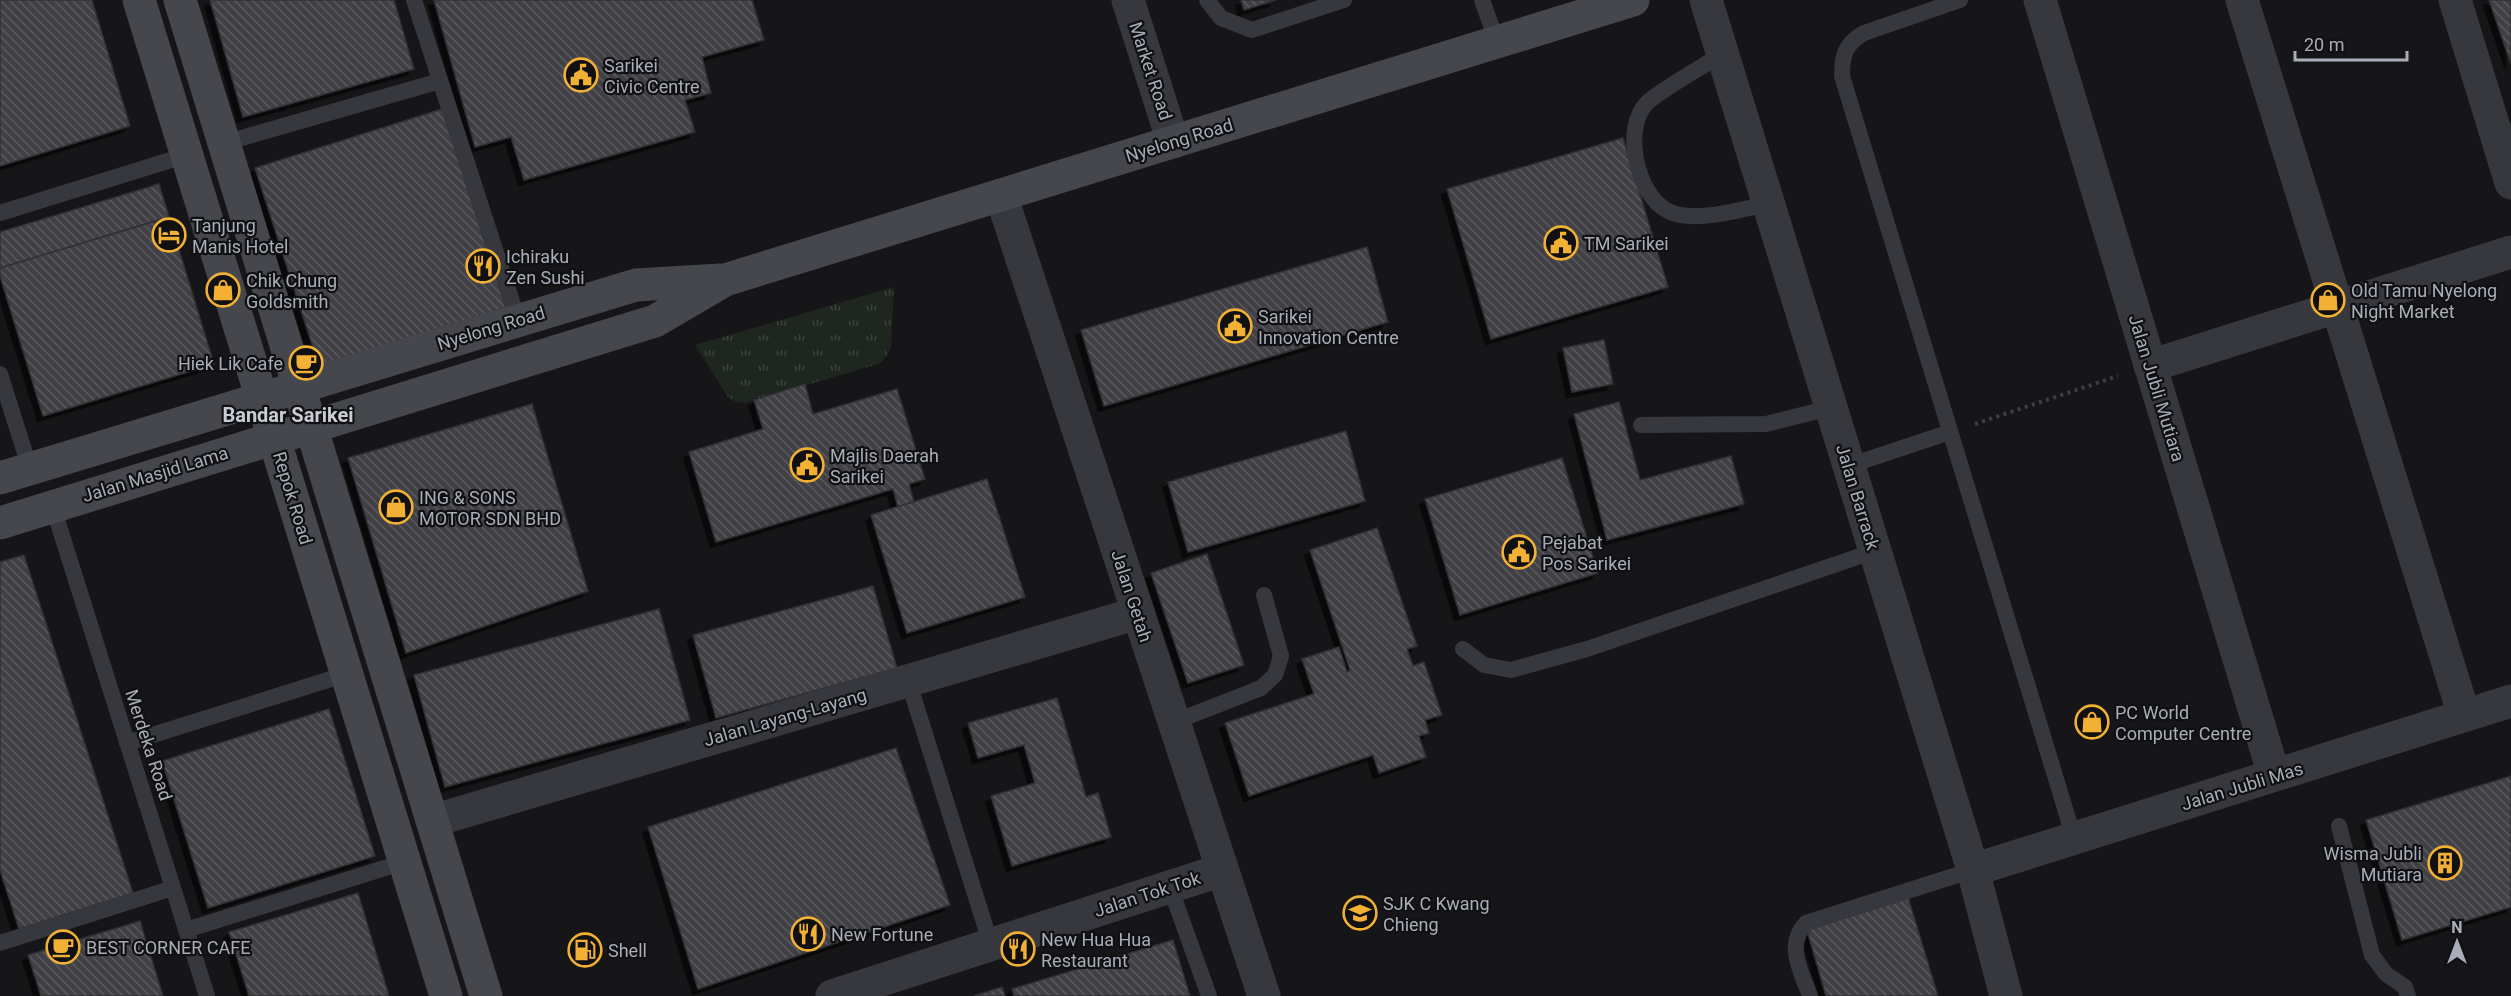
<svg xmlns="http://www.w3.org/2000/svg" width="2511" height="996" viewBox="0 0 2511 996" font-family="Roboto,sans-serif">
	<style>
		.grass { fill: url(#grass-tufts) }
		.building { fill: url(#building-back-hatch); stroke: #303034; stroke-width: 1.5; filter: url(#shadow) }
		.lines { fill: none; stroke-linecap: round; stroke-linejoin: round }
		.path { stroke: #3d3f44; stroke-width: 4; stroke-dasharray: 3 4.5; stroke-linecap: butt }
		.lane { stroke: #37383d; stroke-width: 16 }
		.street { stroke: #37383d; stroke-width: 33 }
		.secondary { stroke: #45474d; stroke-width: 33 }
		.labels { text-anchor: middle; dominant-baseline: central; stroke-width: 4.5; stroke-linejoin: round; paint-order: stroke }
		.poi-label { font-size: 18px; fill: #a8adb8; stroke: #111113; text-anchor: start }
		.street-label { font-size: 18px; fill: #a8adb8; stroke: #111113 }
		.neighbourhood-label { font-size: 20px; font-weight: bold; fill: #c9ccd4; stroke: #111113 }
	</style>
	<defs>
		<pattern id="grass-tufts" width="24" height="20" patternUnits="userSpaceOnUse" patternTransform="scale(1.5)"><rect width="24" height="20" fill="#1e261f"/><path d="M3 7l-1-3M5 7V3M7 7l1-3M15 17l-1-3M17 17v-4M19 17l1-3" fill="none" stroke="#3c433d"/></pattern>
		<pattern id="building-back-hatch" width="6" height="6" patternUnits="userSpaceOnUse" patternTransform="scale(1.5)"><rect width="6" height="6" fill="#404145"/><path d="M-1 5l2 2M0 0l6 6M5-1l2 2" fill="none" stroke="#595a5e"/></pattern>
		<filter id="shadow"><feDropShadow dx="-5.5" dy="5.5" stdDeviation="0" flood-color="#0009"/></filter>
	</defs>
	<rect width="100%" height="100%" fill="#161618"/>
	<!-- grass -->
	<polygon class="grass" points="894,287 891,346 887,355 881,363 746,403 736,402 728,397 695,345"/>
	<!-- building -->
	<g class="building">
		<polygon points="0,0 92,0 130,126 0,166"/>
		<polygon points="210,0 394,0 414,69 243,117"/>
		<polygon points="434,0 752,0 764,40 702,57 711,93 685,100 695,132 524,180 511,137 475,147"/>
		<polygon points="1241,0 1276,0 1244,10"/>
		<polygon points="2489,0 2511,0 2511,64"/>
		<polygon points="442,109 506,308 319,366 255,168"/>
		<polygon points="1623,138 1668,287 1491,339 1447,189"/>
		<polygon points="159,184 169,217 0,268 0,232"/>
		<polygon points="169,217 214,364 43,416 0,276 0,268"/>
		<polygon points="1367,247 1388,322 1104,406 1081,330"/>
		<polygon points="1604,340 1613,384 1572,392 1563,348"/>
		<polygon points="805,384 813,414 897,389 925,479 909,484 914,502 898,507 893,489 716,542 689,452 763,429 754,400"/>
		<polygon points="1619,402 1640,480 1731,456 1744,504 1607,540 1574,414"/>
		<polygon points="532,404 588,591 406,653 348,458"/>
		<polygon points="1346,431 1365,501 1188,552 1168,482"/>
		<polygon points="1562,458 1598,573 1460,615 1425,499"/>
		<polygon points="987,479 1025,597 907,633 871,515"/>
		<polygon points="1377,528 1417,646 1407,649 1413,666 1424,662 1442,715 1425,720 1429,733 1419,736 1426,757 1379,773 1373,755 1249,796 1225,723 1314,694 1302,659 1339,647 1347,672 1350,670 1310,550"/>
		<polygon points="1207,554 1244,665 1188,683 1151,573"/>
		<polygon points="24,555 133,893 19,929 0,870 0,562"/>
		<polygon points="873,586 897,668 716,718 693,635"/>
		<polygon points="659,609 690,720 445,787 414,675"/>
		<polygon points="1057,698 1086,797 1098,793 1111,837 1012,866 991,796 1035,783 1024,745 978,758 968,723"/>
		<polygon points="329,709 375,856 208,908 162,761"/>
		<polygon points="896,748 950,905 698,989 648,827"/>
		<polygon points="2511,776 2511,907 2402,940 2366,820"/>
		<polygon points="358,893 389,996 249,996 229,932"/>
		<polygon points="1908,897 1938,996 1826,996 1806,927"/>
		<polygon points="140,921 163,996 41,996 28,955"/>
		<polygon points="1173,940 1190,996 1014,996 1012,989"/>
		<polygon points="1002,987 1005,996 974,996"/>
	</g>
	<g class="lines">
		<!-- path -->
		<polyline class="path" points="1975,424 2118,376"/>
		<!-- lane -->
		<g class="lane">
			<polyline points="414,0 518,320"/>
			<polyline points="1207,0 1221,18 1252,30 1344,0"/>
			<polyline points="1482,0 1497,42"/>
			<path d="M 1960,0 L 1864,33 C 1845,44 1842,55 1842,76 L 2074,838"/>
			<path d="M 1722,54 C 1701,68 1666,86 1648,102 C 1621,127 1637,196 1668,211 C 1694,224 1741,209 1768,204"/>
			<polyline points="224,143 440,81"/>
			<polyline points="0,213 187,155"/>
			<polyline points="0,374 30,469"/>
			<polyline points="1641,425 1766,424 1830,408"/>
			<polyline points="1848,466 1950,432"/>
			<polyline points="53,507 207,996"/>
			<polyline points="1463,649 1484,665 1511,670 1587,649 1875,551"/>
			<polyline points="908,680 991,945"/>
			<polyline points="1174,722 1261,688 1275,675 1281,656 1264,595"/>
			<polyline points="127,743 347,674"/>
			<polyline points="2339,826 2372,955 2386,974 2405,987 2408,996"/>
			<polyline points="1170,887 1209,996"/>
			<polyline points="186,930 404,862"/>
			<polyline points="0,943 173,888"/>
			<path d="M 1810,996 C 1801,970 1785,946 1806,923 L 1973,870"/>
		</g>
		<!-- street -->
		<g class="street">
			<polyline points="1128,0 1173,142"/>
			<polyline points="1706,0 1973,870 2006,996"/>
			<polyline points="2040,0 2274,775"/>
			<polyline points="2242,0 2464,715"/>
			<polyline points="2455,0 2511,183"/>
			<polyline points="1001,195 1264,996"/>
			<polyline points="2150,366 2511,252"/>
			<polyline points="432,821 1138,613"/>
			<polyline points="1973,870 2511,701"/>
			<polyline points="832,996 1222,870"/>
		</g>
		<!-- secondary -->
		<g class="secondary">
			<polyline points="139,0 446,996"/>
			<polyline points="180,0 486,996"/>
			<polyline points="0,478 636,285 720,280"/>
			<polyline points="0,523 655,321 725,280 1633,0"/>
		</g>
	</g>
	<!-- icons -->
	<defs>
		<g id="civic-ring" transform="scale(1.725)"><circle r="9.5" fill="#111113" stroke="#f2b134" stroke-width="1.5"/><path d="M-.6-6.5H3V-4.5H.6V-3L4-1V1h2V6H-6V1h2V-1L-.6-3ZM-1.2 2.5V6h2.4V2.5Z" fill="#f2b134"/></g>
		<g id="hotel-ring" transform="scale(1.725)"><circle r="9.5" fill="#111113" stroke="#f2b134" stroke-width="1.5"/><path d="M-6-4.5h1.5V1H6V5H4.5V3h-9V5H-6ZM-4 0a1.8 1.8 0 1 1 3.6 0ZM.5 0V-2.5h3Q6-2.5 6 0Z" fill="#f2b134"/></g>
		<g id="restaurant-ring" transform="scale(1.725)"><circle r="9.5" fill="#111113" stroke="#f2b134" stroke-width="1.5"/><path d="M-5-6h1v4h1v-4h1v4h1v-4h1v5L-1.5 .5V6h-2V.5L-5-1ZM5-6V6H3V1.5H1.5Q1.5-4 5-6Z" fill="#f2b134"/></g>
		<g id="shop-ring" transform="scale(1.725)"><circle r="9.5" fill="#111113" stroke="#f2b134" stroke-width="1.5"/><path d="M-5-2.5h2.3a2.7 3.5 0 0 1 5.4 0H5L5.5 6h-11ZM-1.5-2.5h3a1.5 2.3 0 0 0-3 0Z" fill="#f2b134"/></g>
		<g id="cafe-ring" transform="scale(1.725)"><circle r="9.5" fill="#111113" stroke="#f2b134" stroke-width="1.5"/><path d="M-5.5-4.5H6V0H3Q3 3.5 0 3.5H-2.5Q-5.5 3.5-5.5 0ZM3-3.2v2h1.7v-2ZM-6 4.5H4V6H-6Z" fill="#f2b134"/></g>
		<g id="building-ring" transform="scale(1.725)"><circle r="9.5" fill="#111113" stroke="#f2b134" stroke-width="1.5"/><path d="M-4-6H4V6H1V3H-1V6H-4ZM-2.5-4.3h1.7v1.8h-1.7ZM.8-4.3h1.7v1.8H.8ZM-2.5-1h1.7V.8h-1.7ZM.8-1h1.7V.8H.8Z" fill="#f2b134"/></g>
		<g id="school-ring" transform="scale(1.725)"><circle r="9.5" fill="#111113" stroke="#f2b134" stroke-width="1.5"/><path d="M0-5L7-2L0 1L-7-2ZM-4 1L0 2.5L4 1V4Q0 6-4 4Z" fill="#f2b134"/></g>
		<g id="fuel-ring" transform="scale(1.725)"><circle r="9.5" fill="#111113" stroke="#f2b134" stroke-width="1.5"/><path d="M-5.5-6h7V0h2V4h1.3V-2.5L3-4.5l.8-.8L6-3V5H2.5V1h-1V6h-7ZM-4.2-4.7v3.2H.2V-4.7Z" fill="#f2b134"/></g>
	</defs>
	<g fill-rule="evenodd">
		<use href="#civic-ring" x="581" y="75"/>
		<use href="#hotel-ring" x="169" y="235"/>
		<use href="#civic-ring" x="1561" y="243"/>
		<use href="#restaurant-ring" x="483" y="266"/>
		<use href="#shop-ring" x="223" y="290"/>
		<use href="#shop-ring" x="2328" y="300"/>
		<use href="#civic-ring" x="1235" y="326"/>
		<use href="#cafe-ring" x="306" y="363"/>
		<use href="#civic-ring" x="807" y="465"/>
		<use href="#shop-ring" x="396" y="507"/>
		<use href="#civic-ring" x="1519" y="552"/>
		<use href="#shop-ring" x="2092" y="722"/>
		<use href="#building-ring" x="2445" y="863"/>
		<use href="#school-ring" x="1360" y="913"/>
		<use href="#restaurant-ring" x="808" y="934"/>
		<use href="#cafe-ring" x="63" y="947"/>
		<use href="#restaurant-ring" x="1018" y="949"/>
		<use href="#fuel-ring" x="585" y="950"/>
	</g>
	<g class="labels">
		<!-- poi labels -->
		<g class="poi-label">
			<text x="604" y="65">Sarikei<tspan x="604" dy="21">Civic Centre</tspan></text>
			<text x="192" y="225">Tanjung<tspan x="192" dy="21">Manis Hotel</tspan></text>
			<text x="1584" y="243">TM Sarikei</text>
			<text x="506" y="256">Ichiraku<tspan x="506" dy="21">Zen Sushi</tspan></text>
			<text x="246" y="280">Chik Chung<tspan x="246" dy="21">Goldsmith</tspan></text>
			<text x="2351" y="290">Old Tamu Nyelong<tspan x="2351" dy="21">Night Market</tspan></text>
			<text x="1258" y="316">Sarikei<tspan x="1258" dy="21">Innovation Centre</tspan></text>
			<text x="283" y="363" text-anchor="end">Hiek Lik Cafe</text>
			<text x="830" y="455">Majlis Daerah<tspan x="830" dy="21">Sarikei</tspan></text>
			<text x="419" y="497">ING &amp; SONS<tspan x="419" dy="21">MOTOR SDN BHD</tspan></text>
			<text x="1542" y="542">Pejabat<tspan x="1542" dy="21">Pos Sarikei</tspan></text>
			<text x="2115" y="712">PC World<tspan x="2115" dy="21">Computer Centre</tspan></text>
			<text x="2422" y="853" text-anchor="end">Wisma Jubli<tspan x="2422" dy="21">Mutiara</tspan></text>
			<text x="1383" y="903">SJK C Kwang<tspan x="1383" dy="21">Chieng</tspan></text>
			<text x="831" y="934">New Fortune</text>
			<text x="1041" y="939">New Hua Hua<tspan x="1041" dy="21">Restaurant</tspan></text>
			<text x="86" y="947">BEST CORNER CAFE</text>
			<text x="608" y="950">Shell</text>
		</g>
		<!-- street labels -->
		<g class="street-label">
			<text transform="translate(1151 71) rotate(72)">Market Road</text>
			<text transform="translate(1179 140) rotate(-17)">Nyelong Road</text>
			<text transform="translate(491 328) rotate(-17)">Nyelong Road</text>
			<text transform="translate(2157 388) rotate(73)">Jalan Jubli Mutiara</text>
			<text transform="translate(155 474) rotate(-17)">Jalan Masjid Lama</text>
			<text transform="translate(1858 497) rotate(73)">Jalan Barrack</text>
			<text transform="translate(293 498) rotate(73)">Repok Road</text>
			<text transform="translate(1132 596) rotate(72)">Jalan Getah</text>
			<text transform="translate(785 717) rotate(-16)">Jalan Layang-Layang</text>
			<text transform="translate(149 745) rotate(72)">Merdeka Road</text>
			<text transform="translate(2242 786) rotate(-17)">Jalan Jubli Mas</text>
			<text transform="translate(1147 894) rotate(-18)">Jalan Tok Tok</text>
		</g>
		<!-- neighbourhood labels -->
		<g class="neighbourhood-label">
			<text x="288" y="415">Bandar Sarikei</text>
		</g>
	</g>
	<!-- north arrow -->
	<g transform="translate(2457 942)" stroke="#111113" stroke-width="4.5" paint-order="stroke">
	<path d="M0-4.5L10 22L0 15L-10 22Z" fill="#a8adb8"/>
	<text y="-9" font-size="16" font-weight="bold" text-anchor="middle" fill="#a8adb8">N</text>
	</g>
	<!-- scale -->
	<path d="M2295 51v9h112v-9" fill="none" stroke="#a8adb8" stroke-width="3"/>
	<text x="2304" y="51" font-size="18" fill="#a8adb8" stroke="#111113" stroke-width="4.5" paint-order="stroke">20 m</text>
</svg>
